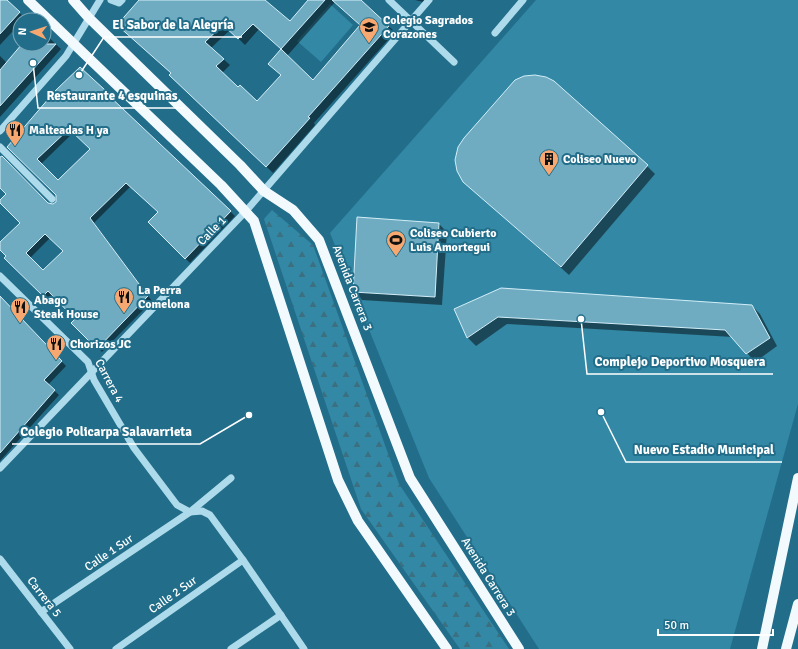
<svg xmlns="http://www.w3.org/2000/svg" width="798" height="649" viewBox="0 0 798 649" font-family="Signika,sans-serif">
	<style>
		.forest { fill: url(#forest-firs) }
		.pitch { fill: #3288a5 }
		.shadow { fill: #0007; fill-rule: evenodd }
		.building { fill: #6facc1; stroke: #d3eef8; fill-rule: evenodd }
		.lines { fill: none; stroke-linecap: round; stroke-linejoin: round }
		.minor { stroke: #aedbeb; stroke-width: 7 }
		.major { stroke: #f2fafe; stroke-width: 10 }
		.labels { text-anchor: middle; dominant-baseline: central; stroke-width: 4; stroke-linejoin: round; paint-order: stroke }
		.poi-label { font-size: 12px; font-weight: bold; fill: #fff; stroke: #226e8a; text-anchor: start }
		.street-label { font-size: 12px; fill: #fff; stroke: #226e8a }
		.leader { fill: none; stroke: #fff; stroke-width: 1.5 }
		.callout-dot { fill: #fff; stroke: #226e8a; stroke-width: 1.5 }
		.callout-label { font-size: 13px; text-anchor: middle; font-weight: bold; fill: #fff; stroke: #226e8a; stroke-width: 4; stroke-linejoin: round; paint-order: stroke }
	</style>
	<defs>
		<pattern id="forest-firs" width="22" height="20" patternUnits="userSpaceOnUse"><rect width="22" height="20" fill="#3288a5"/><path d="M5 1l3.5 6h-7zM16 11l3.5 6h-7z" fill="#3c7081"/></pattern>
	</defs>
	<rect width="100%" height="100%" fill="#226e8a"/>
	<!-- forest -->
	<polygon class="forest" points="272,210 313,245 399,484 509,649 460,649 361,509 264,219"/>
	<!-- pitch -->
	<g class="pitch">
		<polygon points="536,0 798,0 798,404 730,649 539,649 429,478 330,233"/>
		<polygon points="330,4 353,25 321,62 297,41"/>
	</g>
	<!-- shadow -->
	<g class="shadow">
		<polygon points="0,0 6,0 27,20 20,20 20,38 12,32 0,45"/>
		<path d="M 140,0 L 265,0 L 290,22 L 309,0 L 361,0 L 395,32 L 314,123 L 315,125 L 273,173 L 177,81 L 172,74 ZM 335,2 L 361,26 L 313,81 L 287,56 ZM 259,29 L 282,50 L 270,64 L 282,75 L 257,102 L 238,89 L 222,73 L 230,65 L 211,48 L 230,30 L 245,45 Z"/>
		<polygon points="415,0 425,0 423,2"/>
		<polygon points="44,33 61,49 0,117 0,56 7,63 24,44 44,44"/>
		<path d="M 107,96 L 235,216 L 190,263 L 149,222 L 159,212 L 131,186 L 94,223 L 152,301 L 102,352 L 73,323 L 76,319 L 53,295 L 48,300 L 6,258 L 7,256 L 0,248 L 0,244 L 21,223 L 0,202 L 7,194 L 0,186 L 0,159 L 48,203 L 53,205 L 57,203 L 57,195 L 8,147 ZM 74,132 L 91,149 L 58,181 L 41,164 ZM 50,238 L 64,251 L 43,271 L 30,258 Z"/>
		<polygon points="647,166 655,174 569,275 464,181"/>
		<polygon points="439,224 447,232 442,305 362,300 354,291"/>
		<polygon points="0,298 66,366 48,385 59,395 0,461"/>
		<polygon points="752,306 760,314 777,346 755,362 733,337 507,324 476,346 468,338 455,309"/>
	</g>
	<!-- building -->
	<g class="building">
		<polygon points="0,0 7,0 20,12 0,34"/>
		<path d="M 139,0 L 265,0 L 290,21 L 308,0 L 325,0 L 281,49 L 313,80 L 360,25 L 332,0 L 361,0 L 389,26 L 308,117 L 310,118 L 266,167 L 169,75 L 171,73 L 117,25 ZM 253,24 L 281,49 L 268,64 L 281,75 L 257,101 L 240,85 L 238,87 L 216,66 L 224,59 L 205,42 L 223,25 L 238,39 Z"/>
		<polygon points="22,44 56,44 0,106 0,70"/>
		<path d="M 80,67 L 105,90 L 104,91 L 231,211 L 185,259 L 148,222 L 158,212 L 126,183 L 90,218 L 148,296 L 97,349 L 71,323 L 75,319 L 48,291 L 43,296 L 4,258 L 6,256 L 0,250 L 0,242 L 20,223 L 0,203 L 0,200 L 6,194 L 0,188 L 0,157 L 2,156 L 48,203 L 53,204 L 56,202 L 56,195 L 7,147 L 56,90 ZM 69,129 L 90,149 L 58,180 L 37,159 ZM 45,234 L 63,251 L 43,270 L 26,253 Z"/>
		<polygon points="535,75 546,77 554,81 648,165 561,267 463,182 457,171 455,160 458,147 464,138 515,80 524,76"/>
		<polygon points="357,217 439,223 435,297 353,292"/>
		<polygon points="501,288 752,305 770,338 746,354 725,330 498,317 467,338 454,309"/>
		<polygon points="0,296 62,361 44,380 55,390 0,453"/>
	</g>
	<g class="lines">
		<!-- minor -->
		<g class="minor">
			<polyline points="111,0 119,3 122,0"/>
			<polyline points="389,0 454,62"/>
			<polyline points="495,33 523,0"/>
			<polyline points="0,131 66,56 100,0"/>
			<polyline points="0,147 52,199"/>
			<polyline points="0,276 88,362 94,380 134,448 177,505 190,512 202,511 210,515 243,560 304,649"/>
			<polyline points="0,468 246,211 429,0"/>
			<polyline points="0,559 70,649"/>
			<polyline points="41,612 190,512 231,478"/>
			<polyline points="116,649 243,560"/>
			<polyline points="231,649 281,615"/>
		</g>
		<!-- major -->
		<g class="major">
			<polyline points="28,0 221,185 254,221 338,480 358,521 447,649"/>
			<polyline points="73,0 88,17 240,165 264,191 293,210 319,240 410,478 519,649"/>
			<polyline points="762,649 798,478"/>
			<polyline points="786,649 798,604"/>
		</g>
	</g>
	<!-- icons -->
	<defs>
		<g id="school-pin" transform="scale(1)"><path d="M0 17L-7.5 6A9.5 9.5 0 1 1 7.5 6Z" fill="#f7a870" stroke="#226e8a"/><path d="M0-5L7-2L0 1L-7-2ZM-4 1L0 2.5L4 1V4Q0 6-4 4Z" fill="#111"/></g>
		<g id="restaurant-pin" transform="scale(1)"><path d="M0 17L-7.5 6A9.5 9.5 0 1 1 7.5 6Z" fill="#f7a870" stroke="#226e8a"/><path d="M-5-6h1v4h1v-4h1v4h1v-4h1v5L-1.5 .5V6h-2V.5L-5-1ZM5-6V6H3V1.5H1.5Q1.5-4 5-6Z" fill="#111"/></g>
		<g id="building-pin" transform="scale(1)"><path d="M0 17L-7.5 6A9.5 9.5 0 1 1 7.5 6Z" fill="#f7a870" stroke="#226e8a"/><path d="M-4-6H4V6H1V3H-1V6H-4ZM-2.5-4.3h1.7v1.8h-1.7ZM.8-4.3h1.7v1.8H.8ZM-2.5-1h1.7V.8h-1.7ZM.8-1h1.7V.8H.8Z" fill="#111"/></g>
		<g id="stadium-pin" transform="scale(1)"><path d="M0 17L-7.5 6A9.5 9.5 0 1 1 7.5 6Z" fill="#f7a870" stroke="#226e8a"/><path d="M0-5a6.5 5 0 1 0 0 10a6.5 5 0 1 0 0-10ZM-3.5-1.8h7v3.6h-7Z" fill="#111"/></g>
	</defs>
	<g fill-rule="evenodd">
		<use href="#school-pin" x="369" y="27"/>
		<use href="#restaurant-pin" x="15" y="130"/>
		<use href="#building-pin" x="549" y="159"/>
		<use href="#stadium-pin" x="396" y="240"/>
		<use href="#restaurant-pin" x="124" y="297"/>
		<use href="#restaurant-pin" x="20" y="307"/>
		<use href="#restaurant-pin" x="56" y="344"/>
	</g>
	<g class="labels">
		<!-- poi labels -->
		<g class="poi-label">
			<text x="383" y="20">Colegio Sagrados<tspan x="383" dy="14">Corazones</tspan></text>
			<text x="29" y="130">Malteadas H ya</text>
			<text x="563" y="159">Coliseo Nuevo</text>
			<text x="410" y="233">Coliseo Cubierto<tspan x="410" dy="14">Luis Amortegui</tspan></text>
			<text x="138" y="290">La Perra<tspan x="138" dy="14">Comelona</tspan></text>
			<text x="34" y="300">Abago<tspan x="34" dy="14">Steak House</tspan></text>
			<text x="70" y="344">Chorizos JC</text>
		</g>
		<!-- street labels -->
		<g class="street-label">
			<text transform="translate(212 231) rotate(-46)">Calle 1</text>
			<text transform="translate(352 288) rotate(69)">Avenida Carrera 3</text>
			<text transform="translate(109 381) rotate(62)">Carrera 4</text>
			<text transform="translate(109 553) rotate(-34)">Calle 1 Sur</text>
			<text transform="translate(488 577) rotate(58)">Avenida Carrera 3</text>
			<text transform="translate(173 595) rotate(-35)">Calle 2 Sur</text>
			<text transform="translate(44 597) rotate(52)">Carrera 5</text>
		</g>
	</g>
	<!-- callouts -->
	<path class="leader" d="M79 75L104 37H242M33 63L38 108H185M581 319L587 374H773M249 415L200 444H12M601 412L626 462H782"/>
	<g class="callout-dot">
		<circle cx="79" cy="75" r="4"/>
		<circle cx="33" cy="63" r="4"/>
		<circle cx="581" cy="319" r="4"/>
		<circle cx="249" cy="415" r="4"/>
		<circle cx="601" cy="412" r="4"/>
	</g>
	<g class="callout-label">
		<text x="173" y="29">El Sabor de la Alegría</text>
		<text x="112" y="100">Restaurante 4 esquinas</text>
		<text x="680" y="366">Complejo Deportivo Mosquera</text>
		<text x="106" y="436">Colegio Policarpa Salavarrieta</text>
		<text x="704" y="454">Nuevo Estadio Municipal</text>
	</g>
	<!-- north arrow -->
	<g transform="translate(32 32) rotate(273)"><circle r="19" fill="#226e8a" stroke="#7aa8b9"/>
	<path d="M0-3L7 15L0 10L-7 15Z" fill="#f7a870"/>
	<text y="-6" font-size="11" font-weight="bold" text-anchor="middle" fill="#ffffff">N</text>
	</g>
	<!-- scale -->
	<path d="M658 629v6h115v-6" fill="none" stroke="#ffffff" stroke-width="2"/>
	<text x="664" y="629" font-size="12" fill="#ffffff" stroke="#226e8a" stroke-width="3" paint-order="stroke">50 m</text>
</svg>
